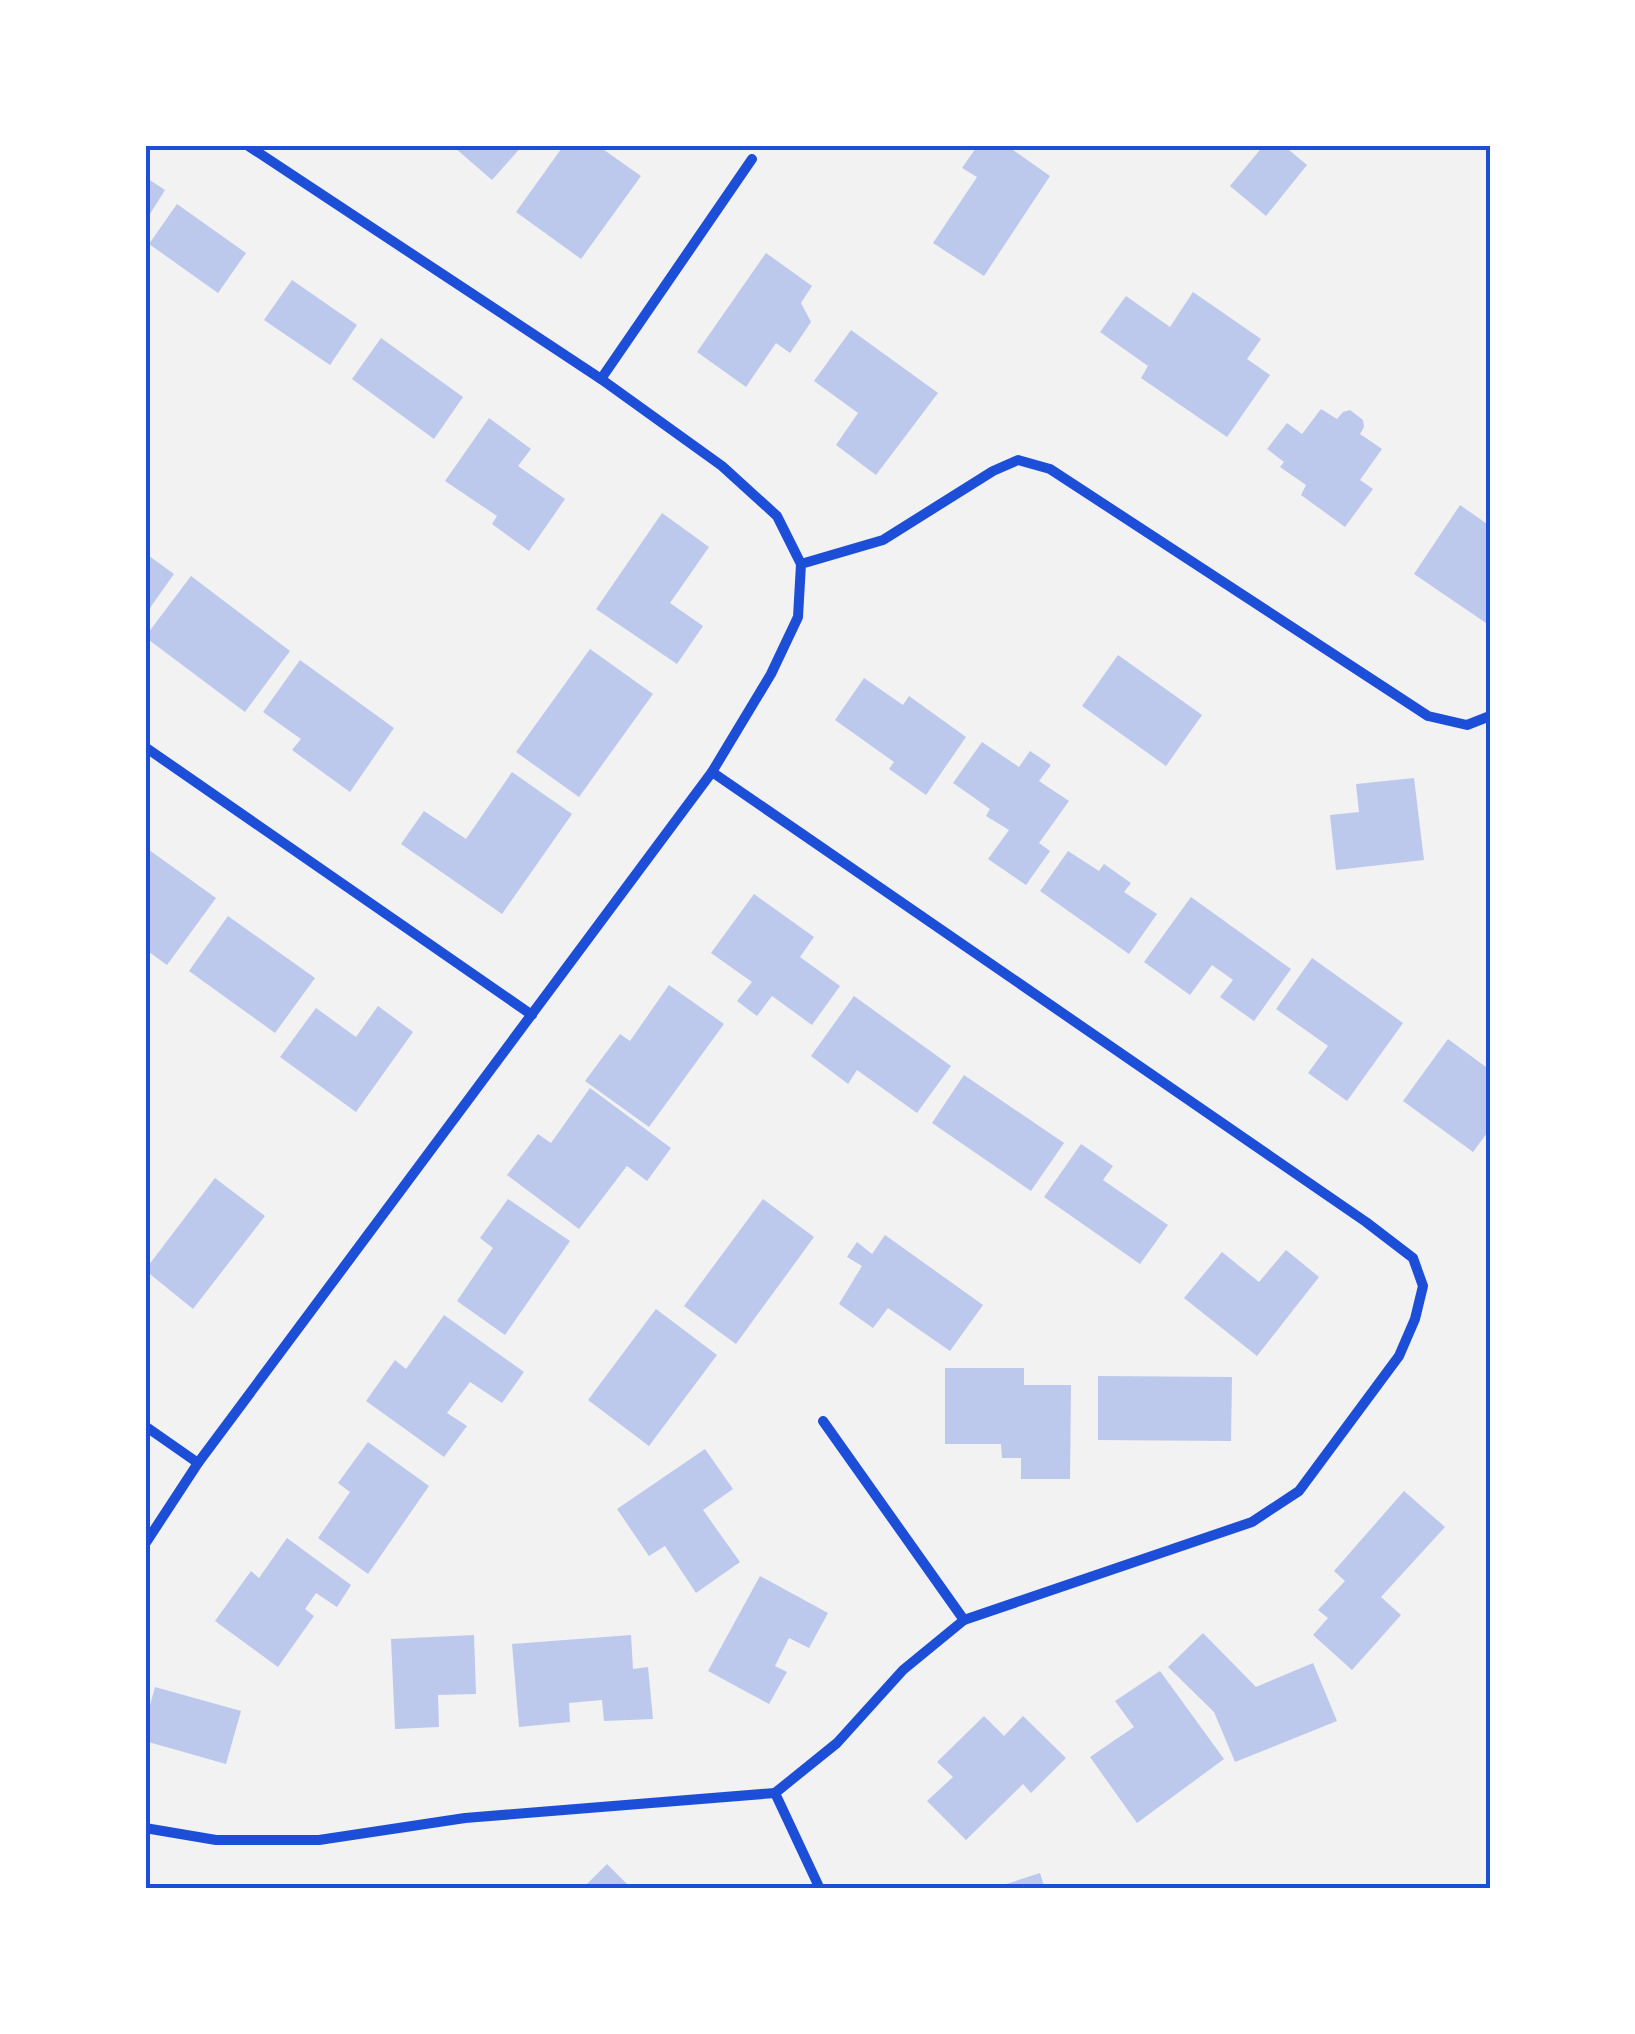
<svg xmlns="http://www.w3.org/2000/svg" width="1635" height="2034" viewBox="0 0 1635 2034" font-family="'Varela Round',sans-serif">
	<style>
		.building { fill: #bdc9ec }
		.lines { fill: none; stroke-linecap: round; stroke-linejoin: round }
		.minor { stroke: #1d4ed8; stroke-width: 10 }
		.neatline { fill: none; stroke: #1d4ed8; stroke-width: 4 }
	</style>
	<rect width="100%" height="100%" fill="#f2f2f2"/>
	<!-- building -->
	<g class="building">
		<polygon points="458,145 523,145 492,180 455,148"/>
		<polygon points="564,145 597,145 641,176 581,259 516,212"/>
		<polygon points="978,145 1006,145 1050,176 984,276 933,243 977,177 962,168"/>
		<polygon points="1264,145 1283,145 1307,165 1266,216 1230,186"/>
		<polygon points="145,177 165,190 145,222"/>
		<polygon points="177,204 246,253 218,293 149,244"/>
		<polygon points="766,253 812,286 801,303 811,322 790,353 776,343 746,387 697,352"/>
		<polygon points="292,280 357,325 330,365 264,320"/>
		<polygon points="1193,292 1261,339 1247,359 1270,375 1227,437 1141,378 1148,366 1100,332 1126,296 1170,327"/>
		<polygon points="851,330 938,393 876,475 836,445 858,413 814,381"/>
		<polygon points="381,338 463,397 434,439 352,379"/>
		<polygon points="1321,409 1337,419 1343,412 1350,410 1363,420 1364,427 1360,434 1382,449 1360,480 1373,489 1345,527 1301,495 1306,485 1280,467 1284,462 1267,449 1287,423 1302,434"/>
		<polygon points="489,418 531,449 518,466 565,499 529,551 492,524 497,516 445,481"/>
		<polygon points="1460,505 1490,526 1490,616 1486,623 1414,574"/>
		<polygon points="662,513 709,547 670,603 703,626 677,664 596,609"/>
		<polygon points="145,553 174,574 145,615"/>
		<polygon points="191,576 290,651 245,712 145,637"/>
		<polygon points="590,649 653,694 579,797 516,752"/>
		<polygon points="1118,655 1202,715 1166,766 1082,706"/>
		<polygon points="300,660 394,728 350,792 292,750 301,739 263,712"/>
		<polygon points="864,678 903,705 909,696 966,737 926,795 889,769 894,762 835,720"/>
		<polygon points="982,742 1019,767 1030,751 1051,765 1039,781 1069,801 1039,843 1050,851 1026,885 988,859 1009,830 986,816 990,809 953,783"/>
		<polygon points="512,772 572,814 502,914 401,844 424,811 466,839"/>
		<polygon points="1414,778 1424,860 1336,870 1330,815 1359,812 1356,784"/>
		<polygon points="145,847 216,898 167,965 145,949"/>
		<polygon points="1068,851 1099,871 1104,864 1131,883 1124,892 1157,914 1129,954 1040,891"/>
		<polygon points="754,894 814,937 800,957 840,986 812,1025 772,996 757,1016 737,1001 752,982 711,953"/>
		<polygon points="1191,897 1291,969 1254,1021 1220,997 1233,980 1212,965 1190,995 1144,962"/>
		<polygon points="228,916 315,978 275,1033 189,971"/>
		<polygon points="1312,958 1403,1023 1347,1101 1308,1073 1328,1046 1276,1009"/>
		<polygon points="669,985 724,1024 649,1127 585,1081 620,1034 630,1041"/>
		<polygon points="854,996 951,1066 917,1113 857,1070 848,1084 811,1056"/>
		<polygon points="378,1006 413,1032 356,1112 280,1057 316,1008 356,1037"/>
		<polygon points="1448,1039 1490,1070 1490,1129 1473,1152 1403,1101"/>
		<polygon points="964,1075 1064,1143 1031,1191 932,1123"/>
		<polygon points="590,1088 671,1148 647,1181 627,1166 579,1229 507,1175 538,1134 551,1143"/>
		<polygon points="1081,1144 1113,1166 1103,1180 1168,1225 1140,1264 1044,1197"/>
		<polygon points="215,1178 265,1216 193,1309 145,1270"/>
		<polygon points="508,1199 570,1241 505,1335 457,1301 493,1248 480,1238"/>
		<polygon points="763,1199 814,1237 736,1344 684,1306"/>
		<polygon points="885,1235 983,1305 950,1351 888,1308 873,1328 839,1304 862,1266 847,1257 857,1242 872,1254"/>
		<polygon points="1286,1250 1319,1277 1257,1356 1184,1298 1222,1252 1259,1282"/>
		<polygon points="656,1309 717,1355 649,1446 588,1400"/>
		<polygon points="444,1315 524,1372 502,1403 470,1382 447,1413 467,1426 444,1457 366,1401 395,1360 406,1369"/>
		<polygon points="945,1368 1024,1368 1024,1385 1071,1385 1070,1479 1021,1479 1021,1458 1002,1458 1001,1444 945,1444"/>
		<polygon points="1098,1376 1232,1377 1231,1441 1098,1440"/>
		<polygon points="368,1442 429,1486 368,1574 318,1538 350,1492 338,1483"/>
		<polygon points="705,1449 733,1489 703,1510 740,1562 696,1593 665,1546 649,1556 617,1509"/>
		<polygon points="1404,1491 1445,1527 1381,1597 1401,1615 1352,1670 1313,1635 1328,1618 1318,1610 1345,1581 1334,1571"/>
		<polygon points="287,1538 351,1585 337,1607 316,1593 305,1609 314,1616 278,1667 215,1621 251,1571 259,1578"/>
		<polygon points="760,1576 828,1613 809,1648 789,1638 775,1666 787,1672 769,1704 708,1671"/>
		<polygon points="1203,1633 1256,1687 1313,1663 1337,1721 1235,1762 1214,1712 1168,1667"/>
		<polygon points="474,1635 476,1694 438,1695 439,1727 395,1729 391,1639"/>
		<polygon points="631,1635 633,1669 648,1667 653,1719 604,1721 602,1700 569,1703 570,1722 519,1727 512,1644"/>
		<polygon points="1160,1671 1224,1759 1137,1823 1090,1757 1134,1727 1115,1701"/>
		<polygon points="155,1687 241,1711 226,1764 145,1741 145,1723"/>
		<polygon points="984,1716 1004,1736 1023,1716 1066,1758 1031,1793 1023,1784 966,1840 927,1801 953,1777 937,1762"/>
		<polygon points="607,1864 632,1889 582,1889"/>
		<polygon points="1040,1873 1045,1889 995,1889 994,1888"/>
	</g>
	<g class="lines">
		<!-- minor -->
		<g class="minor">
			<polyline points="247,145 601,379 722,466 777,516 801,564"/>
			<polyline points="601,379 752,159"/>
			<polyline points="145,747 532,1015"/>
			<polyline points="712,772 1366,1222 1413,1258 1423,1286 1415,1319 1399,1356 1299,1491 1252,1522 964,1620 903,1670 837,1743 775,1793"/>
			<polyline points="823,1421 964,1620"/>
			<polyline points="145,1426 198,1463"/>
			<polyline points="145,1544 198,1463 712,772 771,674 798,617 801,564 883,540 993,471 1018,460 1050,469 1428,716 1467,725 1490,716"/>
			<polyline points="775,1793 820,1889"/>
			<polyline points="145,1828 216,1840 319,1840 465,1818 775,1793"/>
		</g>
	</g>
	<!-- border -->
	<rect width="1635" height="2034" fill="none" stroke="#ffffff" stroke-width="295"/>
	<rect x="148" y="148" width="1340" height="1738" class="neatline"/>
</svg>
